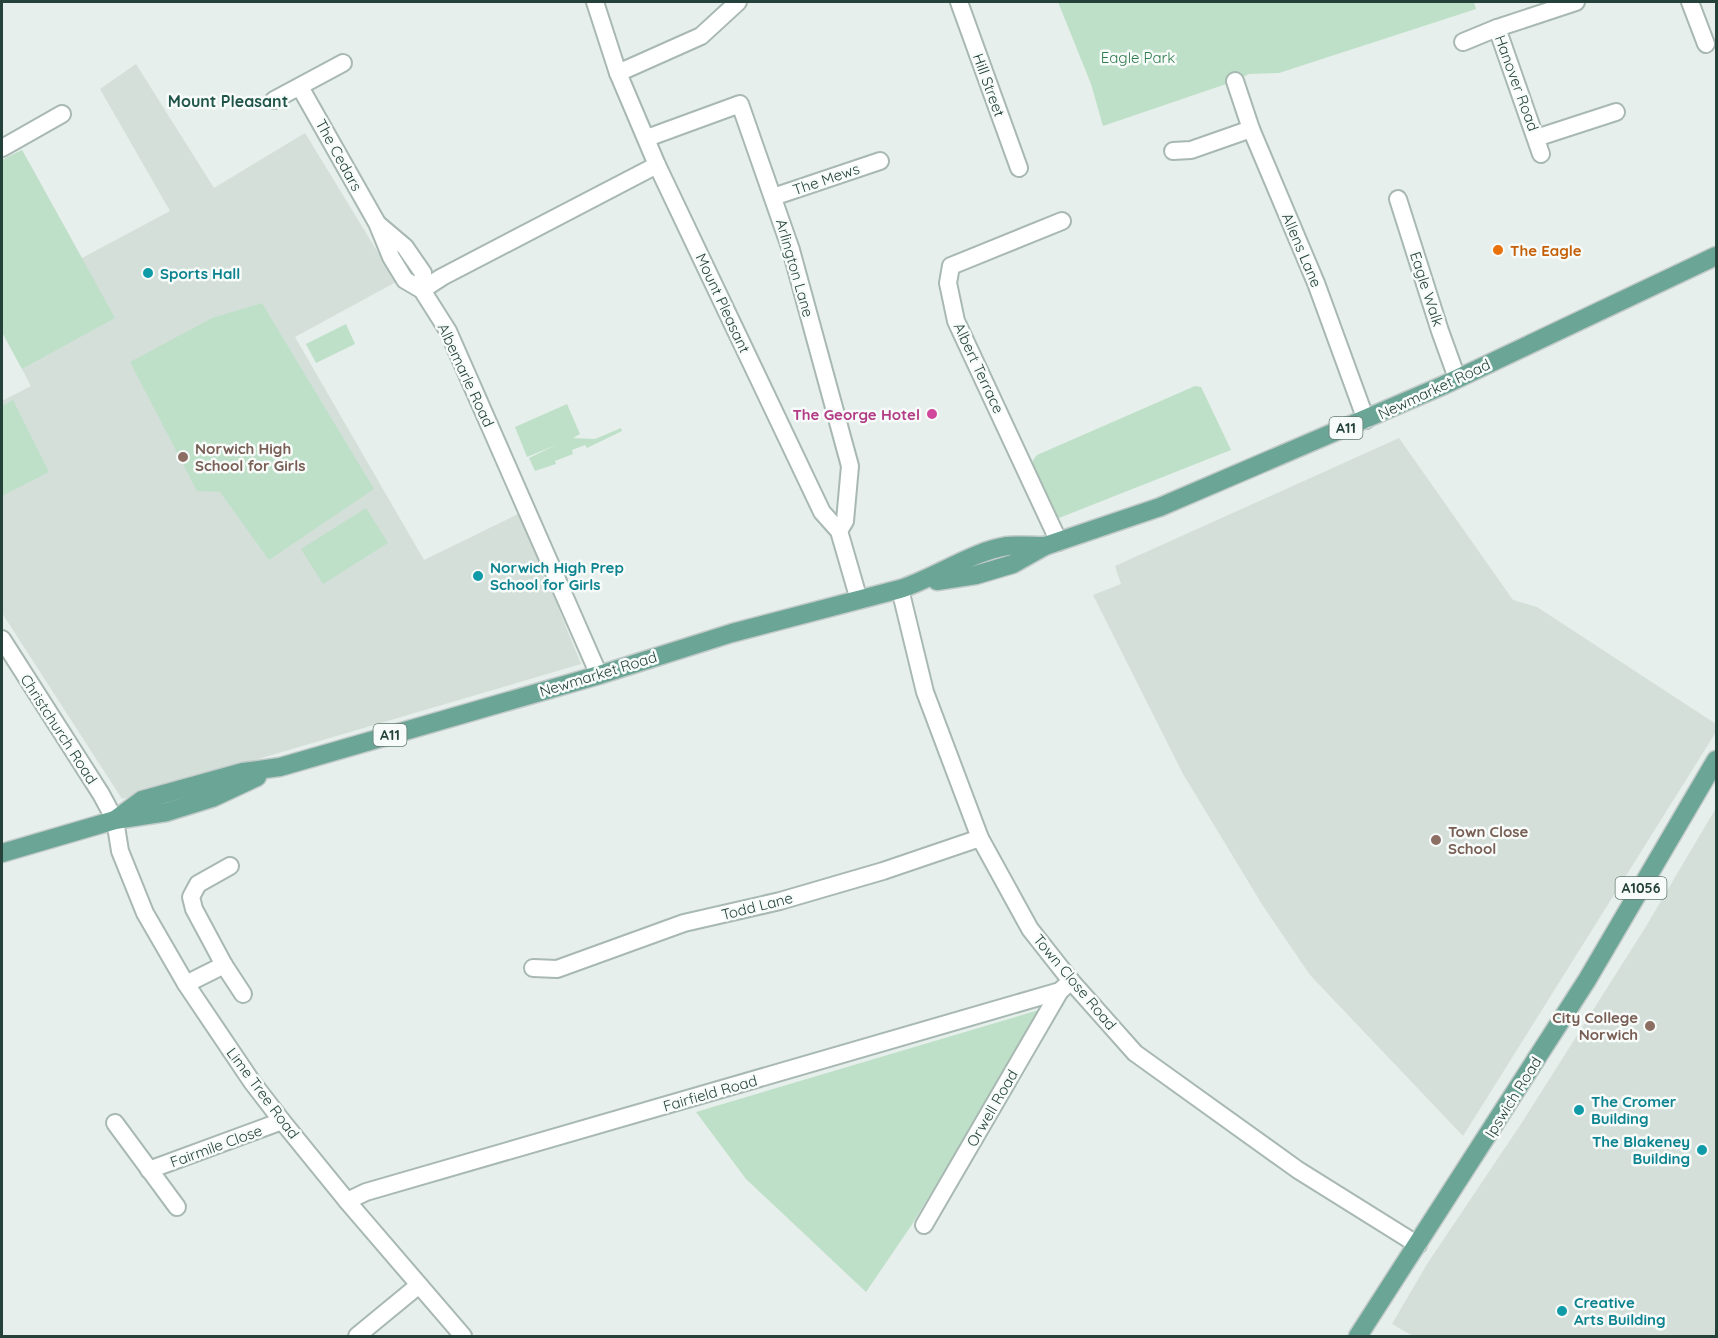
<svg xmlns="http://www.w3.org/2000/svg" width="1718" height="1338" viewBox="0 0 1718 1338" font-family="Quicksand,sans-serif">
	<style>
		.built { fill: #d4dfda }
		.green { fill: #bfe0c8 }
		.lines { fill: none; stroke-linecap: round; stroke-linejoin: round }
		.minor-casing { stroke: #a8b8b2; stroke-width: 20 }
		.primary-casing { stroke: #c2cac8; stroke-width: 21 }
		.minor { stroke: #fff; stroke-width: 16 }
		.primary { stroke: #6aa596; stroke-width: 18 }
		.food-dot { fill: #e8710a; stroke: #f7fbf9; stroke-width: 2 }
		.culture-dot { fill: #0f9aa8; stroke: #f7fbf9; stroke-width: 2 }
		.hotel-dot { fill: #d1479c; stroke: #f7fbf9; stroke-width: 2 }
		.education-dot { fill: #8d6e63; stroke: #f7fbf9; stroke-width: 2 }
		.labels { text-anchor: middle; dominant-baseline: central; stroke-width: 5; stroke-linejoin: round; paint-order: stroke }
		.shield { fill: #f7fbf9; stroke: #637a73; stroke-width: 1.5 }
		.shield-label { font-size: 14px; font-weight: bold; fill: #24423a }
		.park-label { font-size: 15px; fill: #2d7a4b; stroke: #f7fbf9 }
		.street-label { font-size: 15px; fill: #24423a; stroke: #f7fbf9 }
		.food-label { font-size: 15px; font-weight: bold; fill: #c56008; stroke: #f7fbf9; text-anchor: start }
		.culture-label { font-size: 15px; font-weight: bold; fill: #0d838f; stroke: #f7fbf9; text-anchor: start }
		.hotel-label { font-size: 15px; font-weight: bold; fill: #b23c85; stroke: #f7fbf9; text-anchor: end }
		.education-label { font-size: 15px; font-weight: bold; fill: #785e54; stroke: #f7fbf9; text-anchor: start }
		.neighbourhood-label { font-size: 16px; font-weight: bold; fill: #1f5548; stroke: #f7fbf9 }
	</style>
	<rect width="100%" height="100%" fill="#e6efeb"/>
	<!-- built -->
	<g class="built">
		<polygon points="136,64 214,188 305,133 396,282 295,337 424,560 520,513 581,664 122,799 2,613 2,401 31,386 2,332 2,160 22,150 82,258 170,211 100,89"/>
		<polygon points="1399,438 1513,600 1537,607 1716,724 1716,732 1463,1136 1310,975 1263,906 1183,774 1093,595 1121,584 1115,566"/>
		<polygon points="1716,808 1716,1336 1413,1336 1392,1324 1427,1264 1521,1124 1645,928"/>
	</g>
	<!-- green -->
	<g class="green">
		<polygon points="1058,2 1474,2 1476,9 1279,73 1249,74 1235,81 1103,126 1091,84"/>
		<polygon points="22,150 115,318 22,369 2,332 2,160"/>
		<polygon points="262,303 374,489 269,560 220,492 197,491 130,362 212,318"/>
		<polygon points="346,324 355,344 316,363 306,344"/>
		<polygon points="1195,386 1201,387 1203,391 1231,450 1054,520 1033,468 1033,460 1037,455"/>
		<polygon points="13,400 49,472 2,496 2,406"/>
		<polygon points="567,404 580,434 573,438 595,439 621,428 622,431 587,448 585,445 572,450 573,454 555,461 556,464 535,471 529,458 556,445 527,457 515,427"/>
		<polygon points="366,508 388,543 323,584 301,549"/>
		<polygon points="1039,1010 1039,1015 911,1226 866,1292 746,1179 696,1112"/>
	</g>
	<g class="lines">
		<!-- minor casing -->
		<g class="minor-casing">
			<g id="minor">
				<polyline points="595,2 618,73 657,165 822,512 839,531 859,600"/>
				<polyline points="959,2 1019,168"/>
				<polyline points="1690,2 1706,44"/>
				<polyline points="1463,42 1497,28"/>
				<polyline points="618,73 701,36 738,2"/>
				<polyline points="1235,81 1251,129 1316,283 1366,420"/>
				<polyline points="300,87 377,223 391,257 405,280 422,290 448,331 599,675"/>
				<polyline points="274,100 343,63"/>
				<polyline points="647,138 740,104 791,250 850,466 845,521 839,531"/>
				<polyline points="1536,138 1616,112"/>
				<polyline points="2,148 62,114"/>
				<polyline points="1173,151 1191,150 1251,129"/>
				<polyline points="1541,154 1497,28 1576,2"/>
				<polyline points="773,197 880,161"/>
				<polyline points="1398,199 1440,331 1457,378"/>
				<polyline points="379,225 405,247 423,273 422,290"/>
				<polyline points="422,290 442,277 657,165"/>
				<polyline points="1059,542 956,321 948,283 951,266 1062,221"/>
				<polyline points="900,589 925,692 980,838 1030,929 1071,981 1135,1053 1298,1170 1418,1245"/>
				<polyline points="2,639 101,794 115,820 120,851 145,913 186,984 252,1082 282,1121 347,1201 463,1336"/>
				<polyline points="224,965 243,994"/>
				<polyline points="533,968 557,969 684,923 780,901 883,871 980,838"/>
				<polyline points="186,984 224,965 194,909 191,897 198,884 230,866"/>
				<polyline points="115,1123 177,1207"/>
				<polyline points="149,1170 282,1121"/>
				<polyline points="347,1201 366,1192 1060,991 1071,981"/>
				<polyline points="924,1225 1060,991"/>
				<polyline points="357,1336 419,1285"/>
			</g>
		</g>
		<!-- primary casing -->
		<g class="primary-casing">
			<g id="primary">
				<polyline points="937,581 976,575 1013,564 1045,546 1160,507 1444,385 1716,256"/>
				<path d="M 115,820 L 142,800 L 243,772 L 280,767 L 599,675 L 732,633 L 900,589 C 935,578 973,551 1007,546 C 1019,545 1033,546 1045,546"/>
				<polyline points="2,853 115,820 167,812 212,798 257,777"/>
				<polyline points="1358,1336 1587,980 1716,760"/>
			</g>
		</g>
		<!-- minor -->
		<use href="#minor" class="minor"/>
		<!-- primary -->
		<use href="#primary" class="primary"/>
	</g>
	<!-- markers -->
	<circle class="food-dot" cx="1498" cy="250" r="6"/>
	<g class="culture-dot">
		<circle cx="148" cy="273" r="6"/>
		<circle cx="478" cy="576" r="6"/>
		<circle cx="1579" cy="1110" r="6"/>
		<circle cx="1702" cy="1150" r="6"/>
		<circle cx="1562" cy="1311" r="6"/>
	</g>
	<circle class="hotel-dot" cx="932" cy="414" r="6"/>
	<g class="education-dot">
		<circle cx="183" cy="457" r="6"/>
		<circle cx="1436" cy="840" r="6"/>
		<circle cx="1650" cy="1026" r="6"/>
	</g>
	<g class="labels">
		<!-- shield labels -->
		<g class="shield">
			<rect x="1329.5" y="417" width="33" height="22" rx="4.5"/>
			<rect x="373.5" y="724" width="33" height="22" rx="4.5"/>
			<rect x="1615.5" y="877" width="51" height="22" rx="4.5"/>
		</g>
		<g class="shield-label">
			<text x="1346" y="428">A11</text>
			<text x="390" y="735">A11</text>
			<text x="1641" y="888">A1056</text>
		</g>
		<!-- park labels -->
		<g class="park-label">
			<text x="1138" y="57">Eagle Park</text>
		</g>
		<!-- street labels -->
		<g class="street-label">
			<text transform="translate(1517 83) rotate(70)">Hanover Road</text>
			<text transform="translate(989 85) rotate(70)">Hill Street</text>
			<text transform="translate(339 155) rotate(61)">The Cedars</text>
			<text transform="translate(826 179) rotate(-19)">The Mews</text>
			<text transform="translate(1302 250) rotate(67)">Allens Lane</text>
			<text transform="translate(795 268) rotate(74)">Arlington Lane</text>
			<text transform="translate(1427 289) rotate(72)">Eagle Walk</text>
			<text transform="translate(723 303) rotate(65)">Mount Pleasant</text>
			<text transform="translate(979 368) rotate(65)">Albert Terrace</text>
			<text transform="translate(466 375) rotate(65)">Albemarle Road</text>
			<text transform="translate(1434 389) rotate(-25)">Newmarket Road</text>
			<text transform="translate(598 674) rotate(-17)">Newmarket Road</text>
			<text transform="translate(59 729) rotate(57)">Christchurch Road</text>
			<text transform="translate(757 906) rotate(-14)">Todd Lane</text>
			<text transform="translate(1075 982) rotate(50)">Town Close Road</text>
			<text transform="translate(263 1093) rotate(53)">Lime Tree Road</text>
			<text transform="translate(710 1093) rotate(-16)">Fairfield Road</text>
			<text transform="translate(1513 1097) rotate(-58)">Ipswich Road</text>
			<text transform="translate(992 1108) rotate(-60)">Orwell Road</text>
			<text transform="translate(216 1146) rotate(-20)">Fairmile Close</text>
		</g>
		<!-- food labels -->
		<g class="food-label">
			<text x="1510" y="250">The Eagle</text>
		</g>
		<!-- culture labels -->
		<g class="culture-label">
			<text x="160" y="273">Sports Hall</text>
			<text x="490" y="567">Norwich High Prep<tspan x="490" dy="17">School for Girls</tspan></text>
			<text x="1591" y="1101">The Cromer<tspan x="1591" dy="17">Building</tspan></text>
			<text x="1690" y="1141" text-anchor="end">The Blakeney<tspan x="1690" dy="17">Building</tspan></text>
			<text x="1574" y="1302">Creative<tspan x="1574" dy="17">Arts Building</tspan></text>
		</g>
		<!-- hotel labels -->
		<g class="hotel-label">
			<text x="920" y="414">The George Hotel</text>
		</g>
		<!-- education labels -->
		<g class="education-label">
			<text x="195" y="448">Norwich High<tspan x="195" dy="17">School for Girls</tspan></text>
			<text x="1448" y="831">Town Close<tspan x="1448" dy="17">School</tspan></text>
			<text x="1638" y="1017" text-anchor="end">City College<tspan x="1638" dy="17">Norwich</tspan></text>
		</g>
		<!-- neighbourhood labels -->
		<g class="neighbourhood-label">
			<text x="228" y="101">Mount Pleasant</text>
		</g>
	</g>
	<!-- border -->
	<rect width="1718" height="1338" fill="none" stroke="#24423a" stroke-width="6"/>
</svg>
